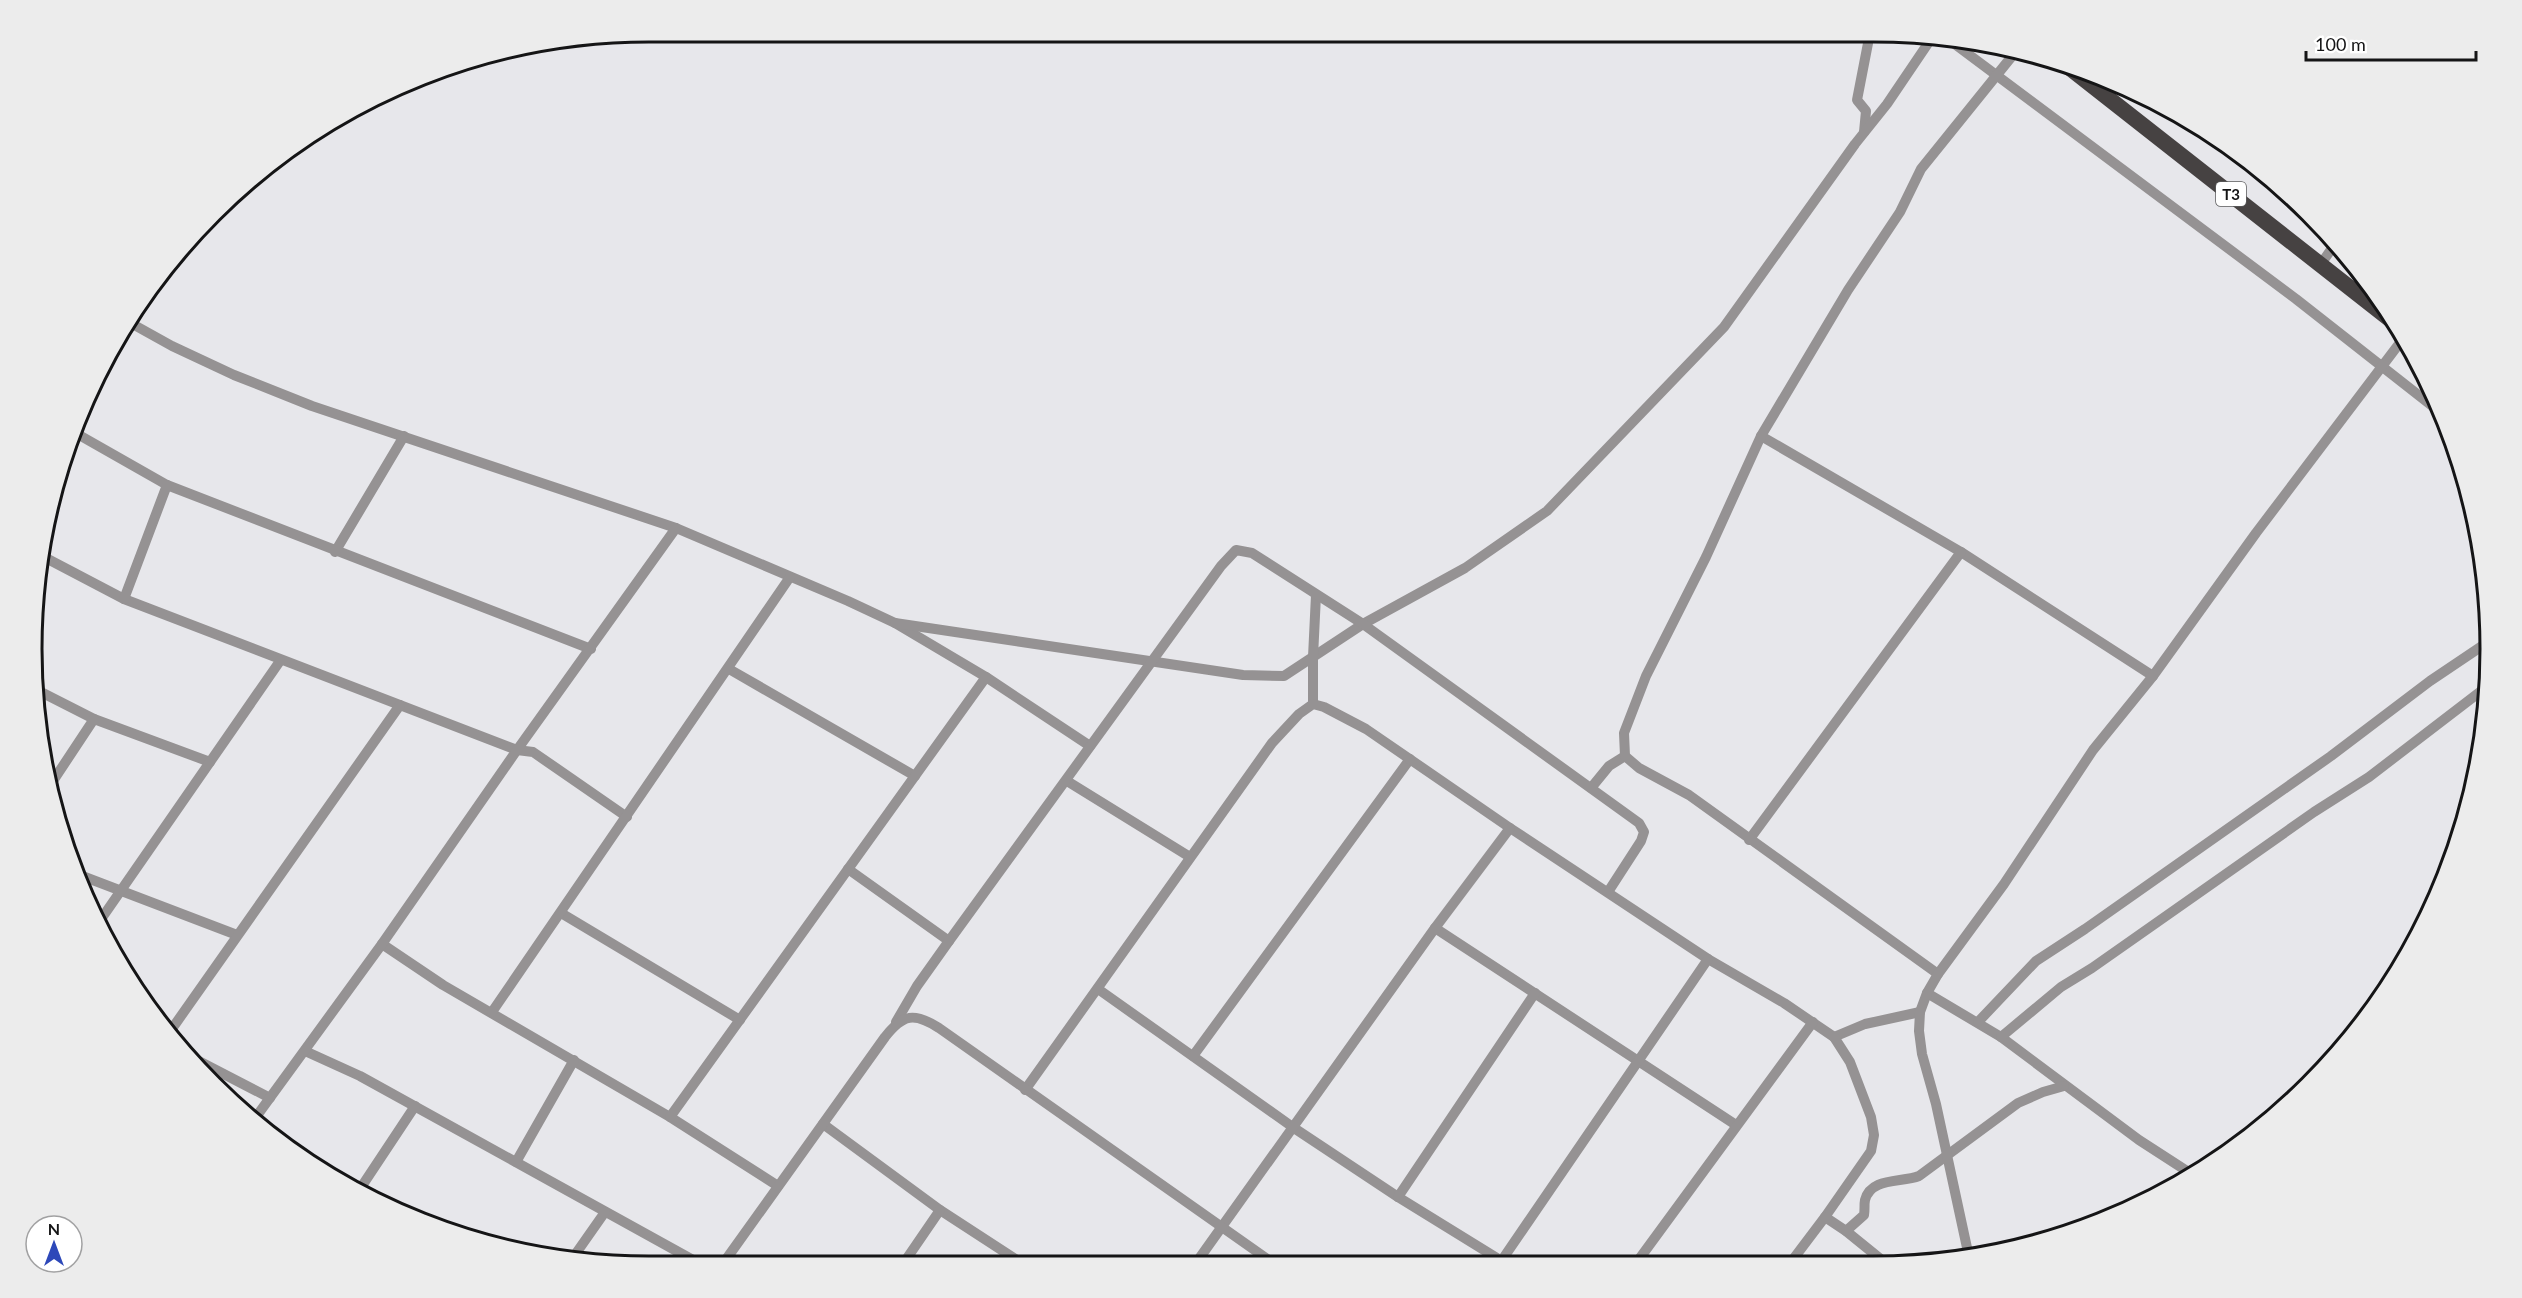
<svg xmlns="http://www.w3.org/2000/svg" width="2522" height="1298" viewBox="0 0 2522 1298" font-family="Lato,sans-serif">
	<style>
		.lines { fill: none; stroke-linecap: round; stroke-linejoin: round }
		.minor { stroke: #959293; stroke-width: 10 }
		.trunk { stroke: #464242; stroke-width: 16 }
		.labels { text-anchor: middle; dominant-baseline: central; stroke-width: 5; stroke-linejoin: round; paint-order: stroke }
		.shield { fill: #fff; stroke: #5b5b5c; stroke-width: 1.5 }
		.shield-label { font-size: 15px; font-weight: bold; fill: #151516 }
		.rim { fill: none; stroke: #151516; stroke-width: 3 }
	</style>
	<rect width="100%" height="100%" fill="#e7e7eb"/>
	<g class="lines">
		<!-- minor -->
		<g class="minor">
			<polyline points="1948,39 2296,299 2440,412"/>
			<polyline points="1864,132 1866,111 1857,100 1870,33"/>
			<polyline points="2321,264 2337,241"/>
			<polyline points="127,321 172,346 234,375 312,406 676,528 848,601 895,623 986,677 1090,746"/>
			<polyline points="72,431 167,485 591,649"/>
			<polyline points="1761,436 1961,552 2153,676"/>
			<polyline points="335,552 404,436"/>
			<polyline points="42,556 124,599 517,750 533,752 627,817"/>
			<polyline points="124,599 167,485"/>
			<polyline points="895,623 1243,675 1284,676 1363,624 1465,568 1547,511 1724,327 1855,144 1887,104 1933,36"/>
			<polyline points="729,669 915,776"/>
			<polyline points="33,688 94,719 210,762"/>
			<polyline points="1313,704 1313,657 1316,595"/>
			<polyline points="1067,781 1190,857"/>
			<polyline points="49,787 94,719"/>
			<polyline points="1591,788 1609,766 1625,756"/>
			<polyline points="1749,840 1961,552"/>
			<polyline points="848,869 949,941"/>
			<polyline points="77,874 237,935"/>
			<polyline points="561,913 740,1020"/>
			<polyline points="97,925 280,661"/>
			<polyline points="1435,928 1736,1125"/>
			<polyline points="382,944 443,985 670,1117 778,1186"/>
			<polyline points="1938,974 1689,795 1639,768 1625,756 1624,733 1646,676 1706,557 1761,436 1848,290 1900,212 1921,169 2017,50"/>
			<polyline points="1098,989 1294,1128 1398,1197 1505,1263"/>
			<polyline points="1927,993 2001,1037 2139,1140 2190,1173"/>
			<polyline points="492,1012 790,577"/>
			<polyline points="896,1022 917,986 949,941 1221,566 1236,550 1252,553 1363,624 1639,823 1644,832 1641,841 1608,892"/>
			<polyline points="1978,1022 2036,961 2085,929 2331,756 2430,681 2488,642"/>
			<polyline points="169,1033 400,705"/>
			<polyline points="1834,1037 1865,1024 1920,1012"/>
			<polyline points="2001,1037 2061,987 2092,968 2314,812 2369,777 2489,685"/>
			<polyline points="305,1051 360,1076 702,1265"/>
			<polyline points="187,1055 270,1098"/>
			<polyline points="1193,1056 1410,759"/>
			<polyline points="1025,1090 1272,743 1299,714 1313,704 1324,707 1366,729 1510,828 1708,959 1784,1003 1834,1037 1850,1062 1871,1117 1874,1135 1871,1151 1825,1217 1791,1262"/>
			<polyline points="670,1117 986,677"/>
			<polyline points="253,1121 382,944 517,750 676,528"/>
			<polyline points="823,1124 940,1210 1023,1264"/>
			<polyline points="516,1162 574,1060"/>
			<polyline points="358,1192 415,1106"/>
			<polyline points="1398,1197 1535,993"/>
			<polyline points="1825,1217 1846,1231 1883,1261"/>
			<path d="M 1846,1231 L 1864,1215 C 1865,1210 1864,1205 1865,1200 C 1871,1177 1901,1183 1919,1176 L 2018,1103 L 2043,1092 L 2064,1086"/>
			<polyline points="1969,1257 1936,1104 1922,1054 1919,1031 1920,1012 1927,993 1938,974 2004,884 2093,750 2153,676 2256,533 2405,336"/>
			<polyline points="572,1259 605,1212"/>
			<polyline points="1502,1260 1708,959"/>
			<polyline points="1637,1262 1813,1022"/>
			<polyline points="1196,1263 1435,928 1510,828"/>
			<polyline points="903,1264 940,1210"/>
			<path d="M 722,1265 L 885,1037 C 903,1014 914,1012 939,1028 L 1273,1263"/>
		</g>
		<!-- trunk -->
		<polyline class="trunk" points="2066,65 2396,324"/>
	</g>
	<g class="labels">
		<!-- shield labels -->
		<rect class="shield" x="2216" y="182" width="30" height="24" rx="4.5"/>
		<g class="shield-label">
			<text x="2231" y="194">T3</text>
		</g>
	</g>
	<!-- crop -->
	<path d="M0 0H2522V1298H0ZM649 42H1873A607 607 0 0 1 2480 649V649A607 607 0 0 1 1873 1256H649A607 607 0 0 1 42 649V649A607 607 0 0 1 649 42Z" fill="#ececec" fill-rule="evenodd"/>
	<path class="rim" d="M649 42H1873A607 607 0 0 1 2480 649V649A607 607 0 0 1 1873 1256H649A607 607 0 0 1 42 649V649A607 607 0 0 1 649 42Z"/>
	<!-- north arrow -->
	<g transform="translate(54 1244)"><circle r="28" fill="#ffffff" stroke="#a1a1a2" stroke-width="1.5"/>
	<path d="M0-4.5L10 22L0 15L-10 22Z" fill="#2d48b9"/>
	<text y="-9" font-size="16" font-weight="bold" text-anchor="middle" fill="#151516">N</text>
	</g>
	<!-- scale -->
	<path d="M2306 51v9h170v-9" fill="none" stroke="#151516" stroke-width="3"/>
	<text x="2315" y="51" font-size="18" fill="#151516" stroke="#ffffff" stroke-width="4.5" paint-order="stroke">100 m</text>
</svg>
